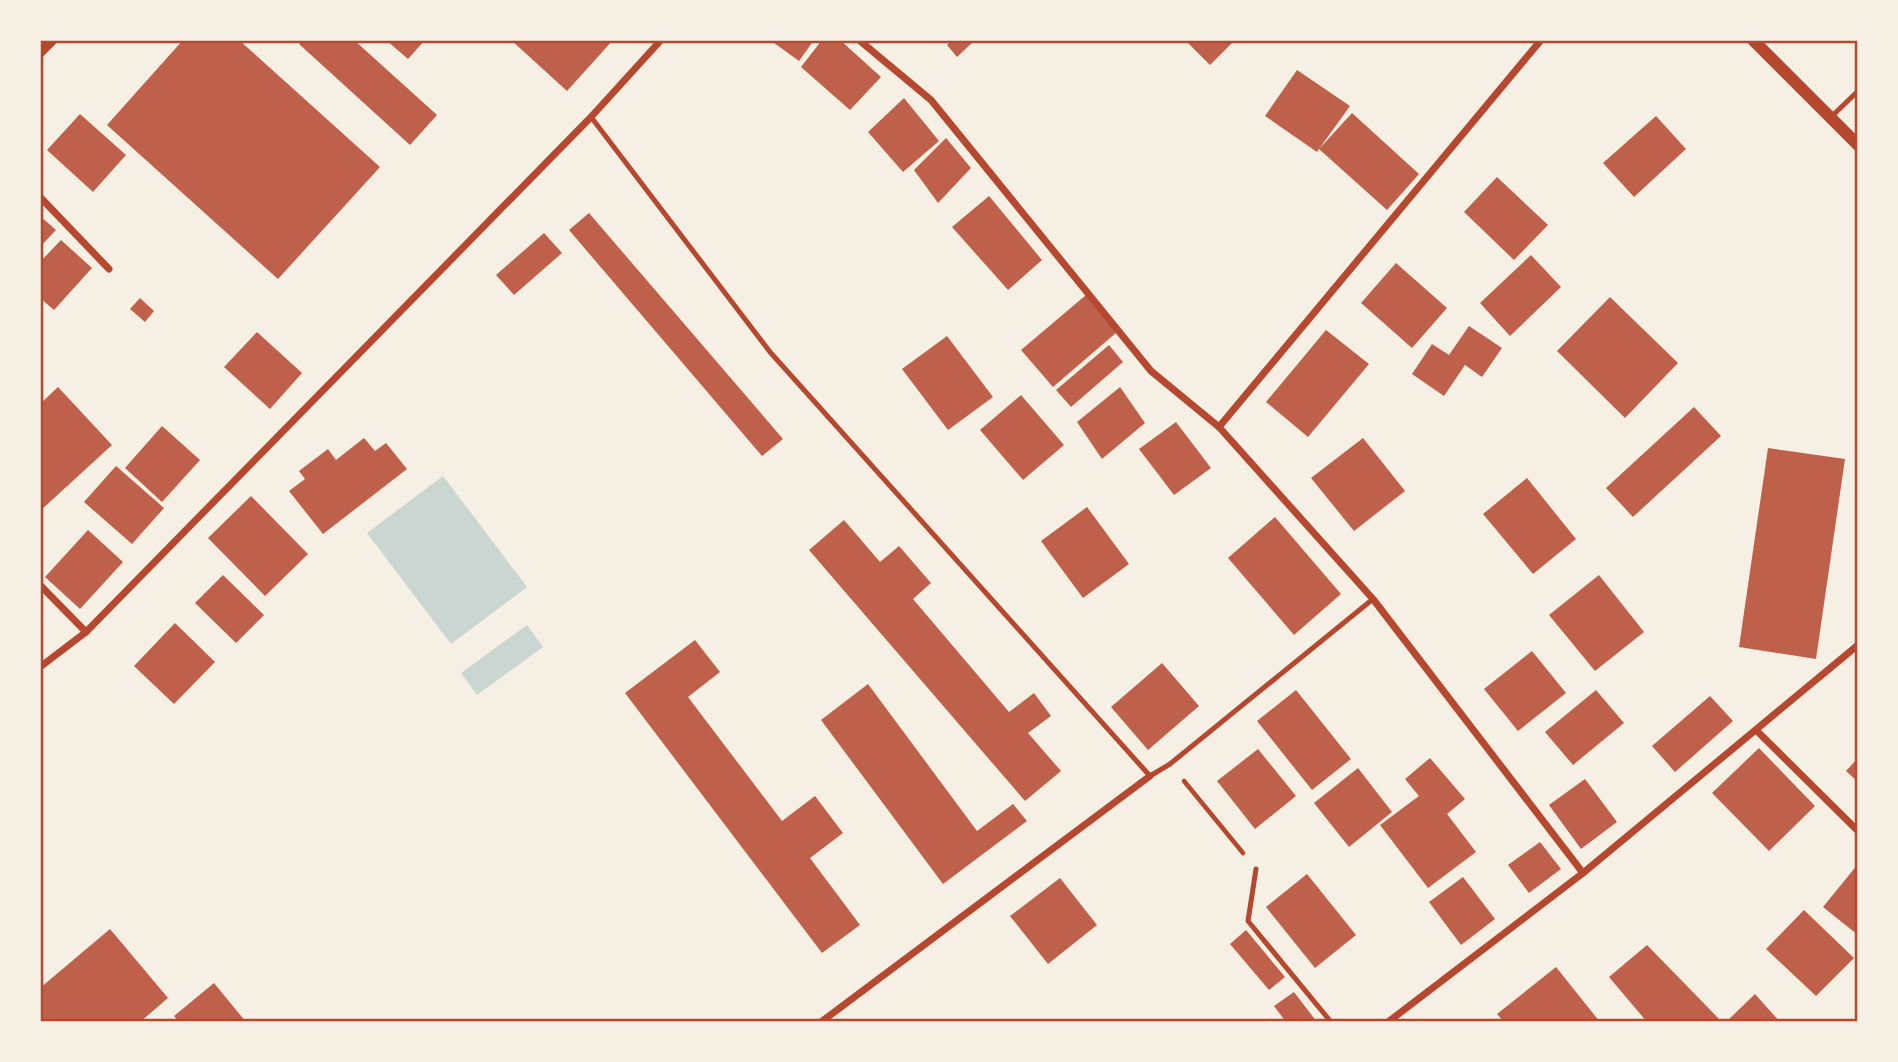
<svg xmlns="http://www.w3.org/2000/svg" width="1898" height="1062" viewBox="0 0 1898 1062" font-family="'Golos Text',sans-serif">
	<style>
		.water { fill: #c9d6d2 }
		.building { fill: #bf614a }
		.lines { fill: none; stroke-linecap: round; stroke-linejoin: round }
		.path { stroke: #b5482f; stroke-width: 4.5 }
		.service { stroke: #b5482f; stroke-width: 5 }
		.minor { stroke: #b5482f; stroke-width: 7 }
		.tertiary { stroke: #b5482f; stroke-width: 12 }
		.neatline { fill: none; stroke: #b5482f; stroke-width: 2.5 }
	</style>
	<rect width="100%" height="100%" fill="#f6efe4"/>
	<!-- water -->
	<g class="water">
		<polygon points="443,476 527,587 451,644 367,533"/>
		<polygon points="527,625 543,647 477,695 461,673"/>
	</g>
	<!-- building -->
	<g class="building">
		<polygon points="183,40 239,40 380,167 278,279 107,125"/>
		<polygon points="302,40 354,40 437,115 410,145 299,44"/>
		<polygon points="386,40 425,40 408,59"/>
		<polygon points="511,40 613,40 567,91"/>
		<polygon points="770,40 814,40 799,61"/>
		<polygon points="822,40 840,40 881,77 850,110 801,67"/>
		<polygon points="952,40 975,40 957,57 947,45"/>
		<polygon points="1185,40 1235,40 1210,65"/>
		<polygon points="1297,70 1350,106 1319,149 1352,113 1419,174 1387,210 1319,149 1317,152 1265,116"/>
		<polygon points="904,98 939,141 903,172 868,132"/>
		<polygon points="80,114 126,155 93,192 47,150"/>
		<polygon points="1656,116 1686,149 1634,197 1603,163"/>
		<polygon points="946,138 971,168 938,203 914,170"/>
		<polygon points="1497,177 1548,225 1514,260 1464,212"/>
		<polygon points="989,196 1042,260 1008,290 952,227"/>
		<polygon points="589,213 783,439 762,456 569,230"/>
		<polygon points="40,216 56,230 40,247"/>
		<polygon points="544,233 562,253 514,295 496,275"/>
		<polygon points="61,240 92,268 54,310 40,298 40,262"/>
		<polygon points="1531,255 1561,287 1510,336 1480,303"/>
		<polygon points="1396,263 1447,308 1412,348 1361,303"/>
		<polygon points="1086,295 1117,332 1053,387 1021,350"/>
		<polygon points="1610,297 1678,363 1625,418 1557,351"/>
		<polygon points="140,298 154,311 145,322 130,309"/>
		<polygon points="1469,326 1502,348 1482,377 1465,365 1444,396 1412,374 1432,344 1449,355"/>
		<polygon points="1326,330 1369,364 1308,437 1266,402"/>
		<polygon points="257,332 302,373 270,409 224,367"/>
		<polygon points="947,336 993,397 948,430 902,369"/>
		<polygon points="1109,345 1123,362 1071,407 1056,390"/>
		<polygon points="58,387 112,445 40,511 40,404"/>
		<polygon points="1120,387 1145,423 1102,459 1077,422"/>
		<polygon points="1021,395 1064,445 1023,480 980,430"/>
		<polygon points="1694,407 1721,436 1633,517 1606,488"/>
		<polygon points="1176,422 1211,468 1174,495 1139,449"/>
		<polygon points="162,426 200,460 162,502 125,468"/>
		<polygon points="364,438 375,451 386,443 407,469 323,534 289,491 305,479 299,471 328,449 336,460"/>
		<polygon points="1363,438 1405,491 1354,531 1311,478"/>
		<polygon points="1768,448 1845,459 1816,659 1739,647"/>
		<polygon points="116,466 164,508 132,544 84,502"/>
		<polygon points="1527,478 1576,539 1533,574 1483,514"/>
		<polygon points="251,496 308,554 265,596 208,538"/>
		<polygon points="1087,507 1129,564 1083,598 1041,541"/>
		<polygon points="1275,517 1341,594 1294,635 1228,558"/>
		<polygon points="844,520 880,562 899,546 931,583 913,599 1009,712 1034,693 1051,716 1028,733 1061,771 1025,801 809,550"/>
		<polygon points="88,530 123,562 80,609 45,577"/>
		<polygon points="223,575 264,615 236,643 195,603"/>
		<polygon points="1599,575 1644,632 1595,671 1549,615"/>
		<polygon points="175,623 215,662 174,704 134,666"/>
		<polygon points="695,640 720,672 688,697 782,821 815,796 843,833 810,858 860,925 822,953 625,693"/>
		<polygon points="1532,651 1566,693 1518,731 1484,689"/>
		<polygon points="1162,663 1199,706 1148,750 1111,707"/>
		<polygon points="868,684 977,831 1013,804 1027,821 943,884 821,720"/>
		<polygon points="1296,690 1351,759 1312,790 1257,721"/>
		<polygon points="1596,690 1624,723 1573,765 1545,732"/>
		<polygon points="1710,696 1733,721 1675,772 1652,746"/>
		<polygon points="1759,748 1815,806 1769,851 1712,793"/>
		<polygon points="1258,749 1296,796 1255,829 1217,781"/>
		<polygon points="1430,758 1465,799 1447,814 1476,852 1428,888 1380,825 1419,796 1405,779"/>
		<polygon points="1858,758 1858,782 1846,771"/>
		<polygon points="1358,768 1392,812 1349,847 1314,803"/>
		<polygon points="1585,779 1617,822 1581,849 1549,805"/>
		<polygon points="1540,842 1561,869 1529,893 1508,865"/>
		<polygon points="1858,864 1858,935 1823,907"/>
		<polygon points="1307,874 1356,935 1315,968 1266,907"/>
		<polygon points="1463,877 1495,919 1461,945 1429,902"/>
		<polygon points="1060,878 1097,925 1048,964 1010,916"/>
		<polygon points="1804,910 1854,958 1816,996 1766,949"/>
		<polygon points="110,929 168,998 140,1022 40,1022 40,988"/>
		<polygon points="1246,930 1285,977 1269,990 1230,944"/>
		<polygon points="1647,945 1722,1022 1647,1022 1609,977"/>
		<polygon points="1556,967 1600,1022 1504,1022 1497,1014"/>
		<polygon points="214,983 246,1022 179,1022 174,1016"/>
		<polygon points="1294,992 1317,1022 1286,1022 1274,1006"/>
		<polygon points="1755,994 1780,1022 1726,1022"/>
	</g>
	<g class="lines">
		<!-- path -->
		<polyline class="path" points="1184,781 1243,853"/>
		<!-- service -->
		<g class="service">
			<polyline points="591,117 770,352 1150,776 1170,764 1373,599"/>
			<polyline points="1830,118 1858,91"/>
			<polyline points="1256,869 1248,921 1331,1022"/>
		</g>
		<!-- minor -->
		<g class="minor">
			<polyline points="859,40 931,100 1151,371 1219,427 1373,599 1583,873"/>
			<polyline points="40,197 109,269"/>
			<polyline points="1219,427 1541,40"/>
			<polyline points="40,585 86,632"/>
			<polyline points="40,667 86,632 591,117 661,40"/>
			<polyline points="1757,731 1858,831"/>
			<polyline points="821,1022 1150,776"/>
			<polyline points="1388,1022 1583,873 1858,645"/>
		</g>
		<!-- tertiary -->
		<g class="tertiary">
			<polyline points="1753,40 1858,145"/>
			<polyline points="40,51 51,40"/>
		</g>
	</g>
	<!-- border -->
	<rect width="1898" height="1062" fill="none" stroke="#f6efe4" stroke-width="84"/>
	<rect x="42" y="42" width="1814" height="978" class="neatline"/>
</svg>
